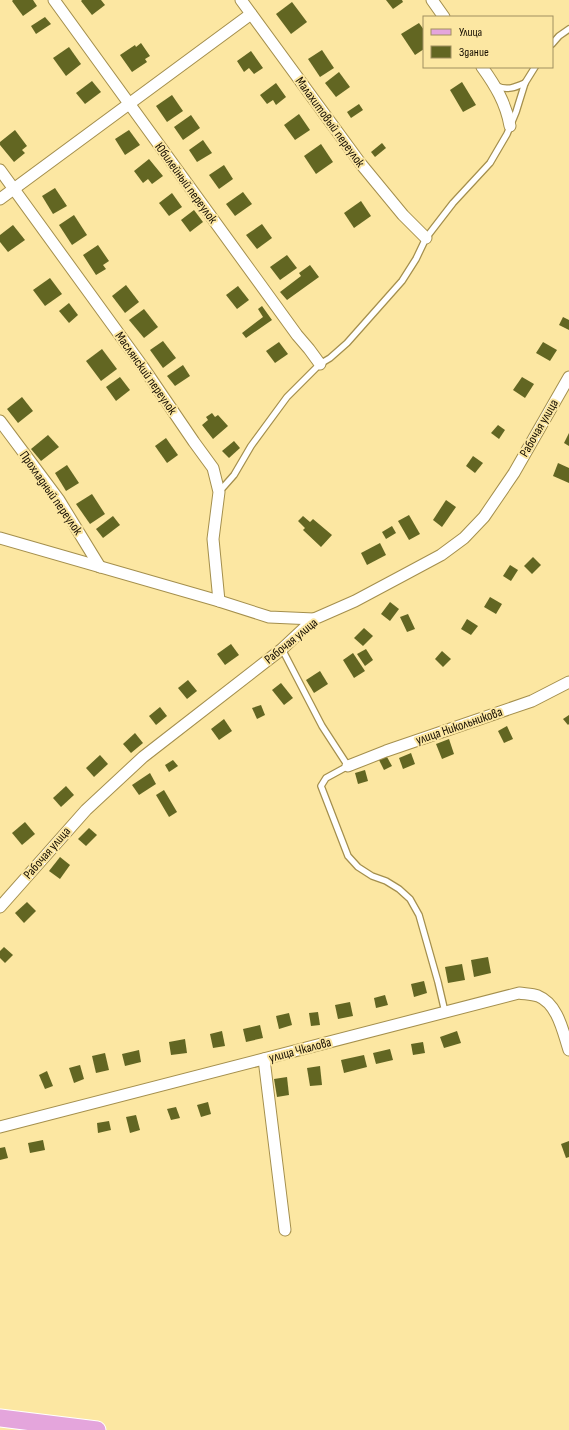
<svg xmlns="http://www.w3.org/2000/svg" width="569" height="1430" viewBox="0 0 569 1430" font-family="'Sofia Sans Condensed',sans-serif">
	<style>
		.building { fill: #626622 }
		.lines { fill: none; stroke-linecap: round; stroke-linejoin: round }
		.service-casing { stroke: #a48f4d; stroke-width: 8 }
		.minor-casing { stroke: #a48f4d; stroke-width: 13 }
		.primary-casing { stroke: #fff; stroke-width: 19 }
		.service { stroke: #fff; stroke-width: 5.5 }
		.minor { stroke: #fff; stroke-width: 11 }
		.primary { stroke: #e4a5dc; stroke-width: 17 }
		.labels { text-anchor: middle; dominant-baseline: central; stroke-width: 4; stroke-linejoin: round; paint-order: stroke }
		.street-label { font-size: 13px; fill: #160e00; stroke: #fce7a2 }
	</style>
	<rect width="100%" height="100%" fill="#fce7a2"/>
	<!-- building -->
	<g class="building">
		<polygon points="13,0 33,0 37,6 23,16 12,1"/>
		<polygon points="82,0 101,0 105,5 92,15 81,1"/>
		<polygon points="386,0 402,0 403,2 393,9"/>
		<polygon points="292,2 307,22 291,34 276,14"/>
		<polygon points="45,17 51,24 36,34 31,26"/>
		<polygon points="419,23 424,30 424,49 415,55 401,34"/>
		<polygon points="141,43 150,56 145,59 147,62 132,72 120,55 135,45 136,47"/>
		<polygon points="69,47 81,64 66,76 53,58"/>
		<polygon points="322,50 334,68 320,77 308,59"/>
		<polygon points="251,51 263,68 254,74 249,68 244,72 237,61"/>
		<polygon points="339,72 350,87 336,97 325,83"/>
		<polygon points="92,81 101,92 85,104 76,93"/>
		<polygon points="462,82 476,105 463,112 450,90"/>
		<polygon points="276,83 286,97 276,105 273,100 267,104 260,95"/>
		<polygon points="172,95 183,111 167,122 156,106"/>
		<polygon points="359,104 363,110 351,118 347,112"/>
		<polygon points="299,114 310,130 295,140 284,125"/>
		<polygon points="191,115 200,128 183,140 174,127"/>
		<polygon points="15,130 27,146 22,150 25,153 14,162 0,145 0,142"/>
		<polygon points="129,130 140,145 125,155 115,139"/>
		<polygon points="203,140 212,153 197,162 189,150"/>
		<polygon points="382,143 386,148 375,157 371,152"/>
		<polygon points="321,144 333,162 316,174 304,156"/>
		<polygon points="149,159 163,176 152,184 148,179 143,183 134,171"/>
		<polygon points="224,165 233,179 219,189 209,175"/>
		<polygon points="55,188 67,206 53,214 42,196"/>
		<polygon points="243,192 252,204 235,216 226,204"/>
		<polygon points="172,193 182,207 169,216 159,203"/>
		<polygon points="361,201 371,216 354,228 344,213"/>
		<polygon points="194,210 203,222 190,232 181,220"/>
		<polygon points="74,215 87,235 72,245 59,225"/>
		<polygon points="262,224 272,238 257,249 246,235"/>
		<polygon points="13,225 25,240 8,252 0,242 0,235"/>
		<polygon points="98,245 109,261 103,265 106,269 96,275 83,255"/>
		<polygon points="287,255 297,268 280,280 270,267"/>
		<polygon points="310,265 319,277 287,300 280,292 301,276 299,273"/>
		<polygon points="50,278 62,294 45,306 33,290"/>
		<polygon points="126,285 139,302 125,313 112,296"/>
		<polygon points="238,286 249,300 237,309 226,295"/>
		<polygon points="69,303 78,315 69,323 59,311"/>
		<polygon points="262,306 272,320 246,338 242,333 263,317 258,309"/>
		<polygon points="144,309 158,327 144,338 129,320"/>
		<polygon points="563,317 569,320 569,330 559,325"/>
		<polygon points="163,341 176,358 163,368 150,350"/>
		<polygon points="279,342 288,354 275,363 266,351"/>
		<polygon points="543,342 557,350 550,361 536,353"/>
		<polygon points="102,349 117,369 101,381 86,361"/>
		<polygon points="183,365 190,376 175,386 167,376"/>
		<polygon points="120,377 130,390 116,401 106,387"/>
		<polygon points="522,377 534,384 525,398 513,390"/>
		<polygon points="22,397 33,411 18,423 7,409"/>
		<polygon points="212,413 215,417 218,415 228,426 213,439 202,425 208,420 206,417"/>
		<polygon points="498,425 505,430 499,439 491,433"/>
		<polygon points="569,433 569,446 564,443"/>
		<polygon points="48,435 59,447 41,461 31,449"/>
		<polygon points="166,438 178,455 167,463 155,446"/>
		<polygon points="234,441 240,448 229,458 222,451"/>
		<polygon points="473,456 483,463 475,473 466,466"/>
		<polygon points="558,463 569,468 569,483 553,476"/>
		<polygon points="67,465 79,483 66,491 55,473"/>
		<polygon points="92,494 105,514 90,524 76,504"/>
		<polygon points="446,500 456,507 442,527 433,520"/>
		<polygon points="409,515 420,534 409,540 398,521"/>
		<polygon points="113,516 120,525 103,538 96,529"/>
		<polygon points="303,516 310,522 313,519 332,535 321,547 303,530 305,528 298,521"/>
		<polygon points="392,526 396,533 386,539 382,532"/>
		<polygon points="380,543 386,555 367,565 361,553"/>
		<polygon points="533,557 541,565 532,574 524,566"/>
		<polygon points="510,565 518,570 511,581 503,576"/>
		<polygon points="490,597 502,604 496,614 484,607"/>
		<polygon points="390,602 399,609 390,621 381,614"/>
		<polygon points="408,614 415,629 407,632 400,617"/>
		<polygon points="467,619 478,626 471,635 461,629"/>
		<polygon points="364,628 373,636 363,646 354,638"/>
		<polygon points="231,644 239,655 225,665 217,654"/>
		<polygon points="366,649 373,660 365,666 357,654"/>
		<polygon points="442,651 451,659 443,667 435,659"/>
		<polygon points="353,653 365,671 354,678 343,660"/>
		<polygon points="320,671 328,684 314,693 306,680"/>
		<polygon points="188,680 197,691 187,699 178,688"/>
		<polygon points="281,683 293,698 284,705 272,690"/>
		<polygon points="261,705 265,715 257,719 252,708"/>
		<polygon points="160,707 167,716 156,725 149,716"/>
		<polygon points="569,715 569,724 568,725 563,719"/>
		<polygon points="224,719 232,731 219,740 211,729"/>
		<polygon points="507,726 513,739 504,743 498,731"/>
		<polygon points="135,733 143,743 131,753 123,744"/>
		<polygon points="449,739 454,754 442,759 436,744"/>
		<polygon points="411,753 415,764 403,769 399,758"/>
		<polygon points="100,755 108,764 94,777 86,768"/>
		<polygon points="387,757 392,766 384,770 379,760"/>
		<polygon points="173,760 178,766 169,772 165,765"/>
		<polygon points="365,770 368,781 358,784 355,773"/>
		<polygon points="150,773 156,784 139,795 132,785"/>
		<polygon points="66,786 74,795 61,807 53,798"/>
		<polygon points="164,790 177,812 169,817 156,795"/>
		<polygon points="25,822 35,834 22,845 12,833"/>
		<polygon points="89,828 97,835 86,846 78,839"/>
		<polygon points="60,857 70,865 60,879 49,871"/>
		<polygon points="27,902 36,911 24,923 15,913"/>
		<polygon points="4,947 13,955 5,963 0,958 0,951"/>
		<polygon points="488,957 491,973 474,977 471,960"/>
		<polygon points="462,964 465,980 448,983 445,967"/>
		<polygon points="424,981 427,993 414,997 411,984"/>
		<polygon points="385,995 388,1005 376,1008 374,998"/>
		<polygon points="350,1002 353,1016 338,1019 335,1005"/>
		<polygon points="318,1012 320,1025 311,1026 309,1013"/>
		<polygon points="289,1013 292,1025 279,1029 276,1016"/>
		<polygon points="260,1025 263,1038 246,1042 243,1029"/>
		<polygon points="222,1031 225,1046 213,1048 210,1034"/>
		<polygon points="457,1031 461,1043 444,1048 440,1037"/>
		<polygon points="185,1039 187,1053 171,1055 169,1042"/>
		<polygon points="423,1042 425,1053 413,1055 411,1044"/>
		<polygon points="390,1049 393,1060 376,1064 373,1053"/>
		<polygon points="139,1050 141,1062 125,1066 122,1054"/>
		<polygon points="105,1053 109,1070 96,1073 92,1056"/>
		<polygon points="364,1055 367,1067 344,1073 341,1060"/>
		<polygon points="80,1065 84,1079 74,1083 69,1068"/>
		<polygon points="320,1066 322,1085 310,1086 307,1068"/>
		<polygon points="47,1071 53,1086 45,1089 39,1075"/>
		<polygon points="287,1077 289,1095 277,1097 274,1079"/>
		<polygon points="208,1102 211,1114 201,1117 197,1105"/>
		<polygon points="176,1107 180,1118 171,1120 167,1109"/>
		<polygon points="136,1115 140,1130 130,1133 126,1117"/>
		<polygon points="109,1121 111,1130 98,1133 97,1123"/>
		<polygon points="43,1140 45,1150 30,1153 28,1143"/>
		<polygon points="569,1141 569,1157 566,1158 561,1144"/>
		<polygon points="5,1147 8,1158 0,1160 0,1148"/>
	</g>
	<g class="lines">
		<!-- service casing -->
		<g class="service-casing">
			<g id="service">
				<polyline points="552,44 559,36 569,29"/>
				<path d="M 497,86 C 507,91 516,87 525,83"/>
				<polyline points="219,492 234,475 251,446 287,397 320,364 330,358 347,343 402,281 416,259 426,238 453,203 490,163 507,134 516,112 525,83 535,67"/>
				<polyline points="282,649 322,726 348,766 326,778 321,786 348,856 358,867 372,876 386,881 399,889 410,899 419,915 438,982 445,1012"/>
			</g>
		</g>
		<!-- minor casing -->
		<g class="minor-casing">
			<g id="minor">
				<polyline points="54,0 297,335 309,349 320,364"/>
				<polyline points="241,0 361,164 403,215 426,238"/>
				<polyline points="432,0 444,17"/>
				<path d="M 482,67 C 495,85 506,103 510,126"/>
				<polyline points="0,170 143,367 194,442 213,468 219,492 213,539 219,601"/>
				<polyline points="0,199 251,14"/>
				<polyline points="0,421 59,500 100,567"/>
				<polyline points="0,538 219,601 269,617 314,619"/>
				<polyline points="348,766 386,751 532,701 569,682"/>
				<polyline points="0,907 86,810 143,757 282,649 314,619 355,601 400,577 441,555 464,538 484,517 514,473 569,377"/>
				<polyline points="264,1059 285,1230"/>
				<path d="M 0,1127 L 519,993 C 525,994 532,994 538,996 C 558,1004 563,1032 569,1050"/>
			</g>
		</g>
		<!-- primary casing -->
		<g class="primary-casing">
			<polyline id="primary" points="0,1418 97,1430"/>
		</g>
		<!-- service -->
		<use href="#service" class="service"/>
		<!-- minor -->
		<use href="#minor" class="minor"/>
		<!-- primary -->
		<use href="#primary" class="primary"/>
	</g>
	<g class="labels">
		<!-- street labels -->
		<g class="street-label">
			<text transform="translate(330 122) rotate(54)">Малахитовый переулок</text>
			<text transform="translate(186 183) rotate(54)">Юбилейный переулок</text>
			<text transform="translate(146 373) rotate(55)">Маслянский переулок</text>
			<text transform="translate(539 428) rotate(-60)">Рабочая улица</text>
			<text transform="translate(51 493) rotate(55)">Прохладный переулок</text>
			<text transform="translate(291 641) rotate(-39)">Рабочая улица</text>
			<text transform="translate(459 726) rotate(-19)">улица Никольникова</text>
			<text transform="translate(47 853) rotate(-49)">Рабочая улица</text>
			<text transform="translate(300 1050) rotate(-15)">улица Чкалова</text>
		</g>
	</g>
	<!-- legend -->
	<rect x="423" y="16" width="130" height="52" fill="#fce7a2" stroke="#a09061"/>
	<rect x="431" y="29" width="20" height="6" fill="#e4a5dc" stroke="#a09061"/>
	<text x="459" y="36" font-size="12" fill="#160e00">Улица</text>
	<rect x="431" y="46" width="20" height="12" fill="#626622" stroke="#a09061"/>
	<text x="459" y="56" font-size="12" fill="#160e00">Здание</text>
</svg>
